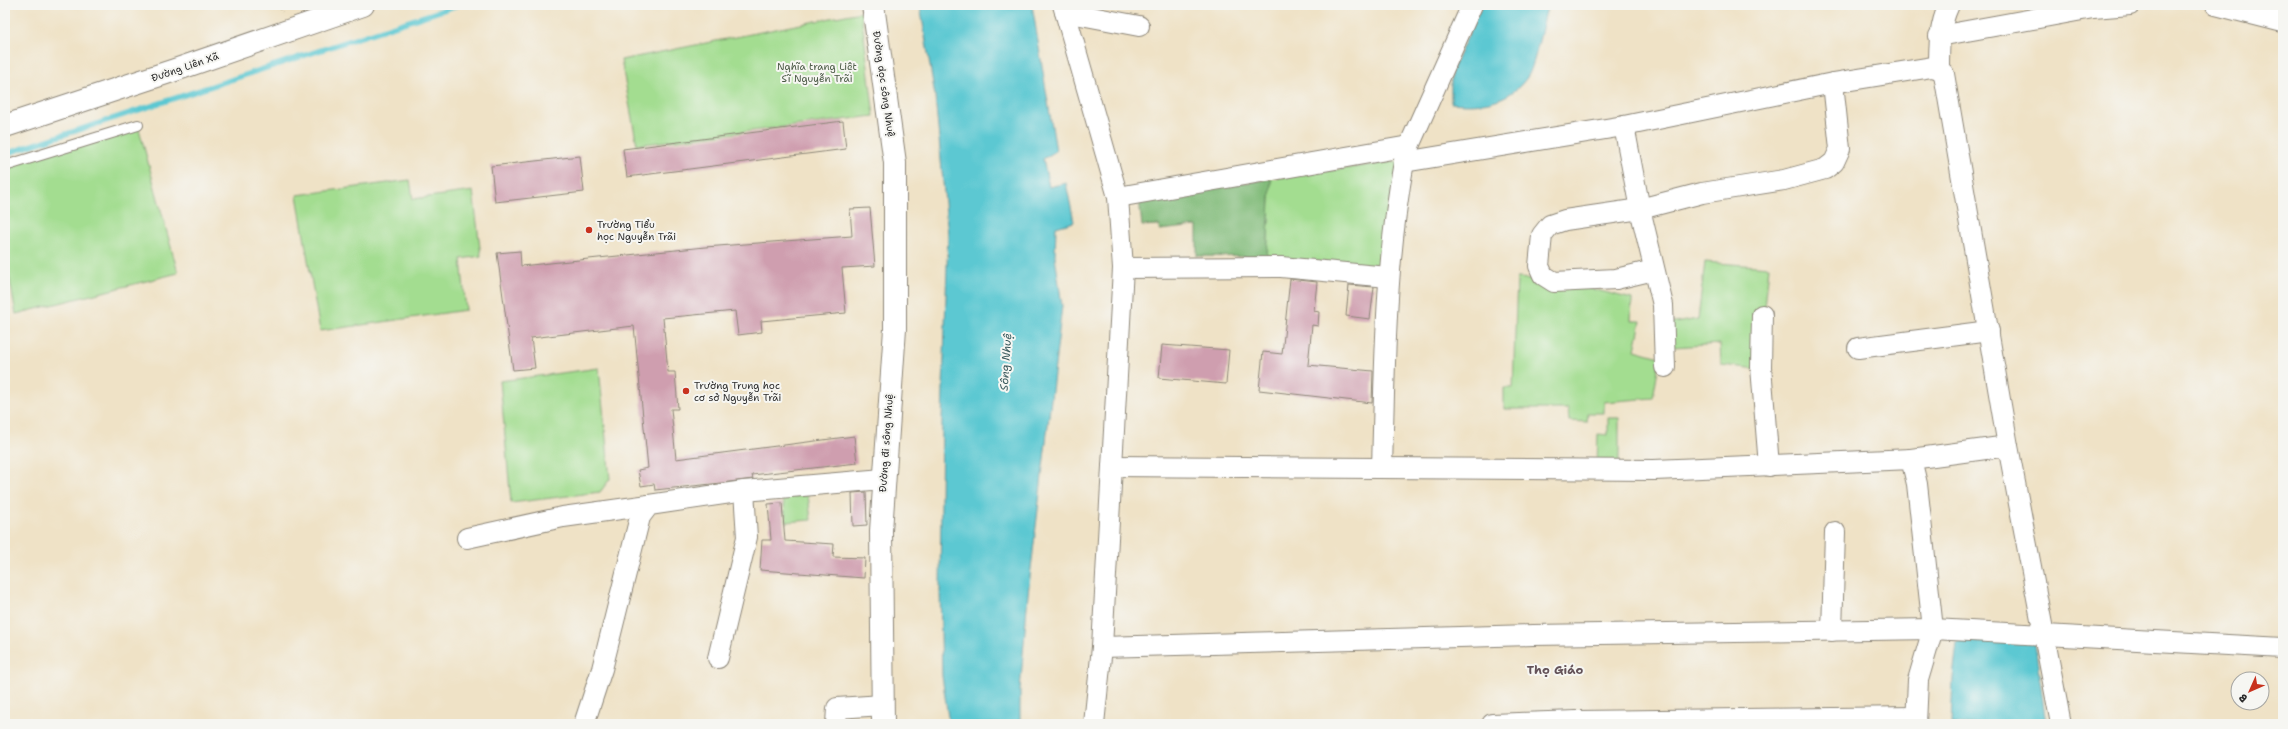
<svg xmlns="http://www.w3.org/2000/svg" width="2288" height="729" viewBox="0 0 2288 729" font-family="'Shantell Sans',sans-serif">
	<style>
		.green { fill: #a3dd90; stroke: #67845e }
		.forest { fill: #82bc7a; stroke: #567452 }
		.water { fill: #5cc8d2; stroke: #447a7e }
		.lines { fill: none; stroke-linecap: round; stroke-linejoin: round }
		.stream { stroke: #5cc8d2; stroke-width: 5.5 }
		.building { fill: #cf9eaf }
		.lane-casing { stroke: #8d8678; stroke-width: 12 }
		.street-casing { stroke: #8d8678; stroke-width: 22 }
		.secondary-casing { stroke: #8d8678; stroke-width: 24 }
		.path { stroke: #8d8678; stroke-width: 2.5; stroke-dasharray: 1 3; stroke-linecap: butt }
		.lane { stroke: #fff; stroke-width: 10 }
		.street { stroke: #fff; stroke-width: 20 }
		.secondary { stroke: #fff; stroke-width: 22 }
		.poi-dot { fill: #c8321e; stroke: #f6f6f2; stroke-width: 1.5 }
		.labels { text-anchor: middle; dominant-baseline: central; stroke-width: 4; stroke-linejoin: round; paint-order: stroke }
		.park-label { font-size: 10px; fill: #495844; stroke: #f6f6f2 }
		.street-label { font-size: 10px; fill: #2b2b2b; stroke: #f6f6f2 }
		.poi-label { font-size: 10px; fill: #2b2b2b; stroke: #f6f6f2; text-anchor: start }
		.water-label { font-size: 11px; font-style: italic; fill: #3a5a5d; stroke: #f6f6f2 }
		.quarter-label { font-size: 12px; font-weight: bold; fill: #645359; stroke: #f6f6f2 }
	</style>
	<rect width="100%" height="100%" fill="#f6f6f2"/>
	<filter id="ink" filterUnits="userSpaceOnUse"><feTurbulence type="fractalNoise" baseFrequency=".025" numOctaves="2"/><feDisplacementMap in="SourceGraphic" scale="8" xChannelSelector="R" yChannelSelector="G"/><feConvolveMatrix kernelMatrix="1 2 1 2 8 2 1 2 1" color-interpolation-filters="sRGB"/></filter>
	<filter id="wash" filterUnits="userSpaceOnUse"><feTurbulence type="fractalNoise" baseFrequency=".012" numOctaves="4" result="noise"/><feDisplacementMap in="SourceGraphic" scale="16" xChannelSelector="R" yChannelSelector="G"/><feGaussianBlur stdDeviation="0.9" result="paint"/><feColorMatrix in="noise" values="0 0 0 0 0 0 0 0 0 0 0 0 0 0 0 0 0 1.4 0 .05"/><feComposite in="paint" operator="in"/></filter>
	<g filter="url(#wash)">
		<rect width="100%" height="100%" fill="#efe2c6"/>
		<!-- green -->
		<g class="green">
			<polygon points="861,12 874,116 637,145 621,60"/>
			<polygon points="138,125 178,273 16,314 5,254 5,166"/>
			<polygon points="1399,161 1384,269 1267,257 1271,179"/>
			<polygon points="410,180 413,199 473,191 481,256 461,259 466,310 320,331 297,195"/>
			<polygon points="1705,262 1769,267 1759,369 1721,365 1720,344 1673,347 1669,324 1698,319"/>
			<polygon points="1517,278 1532,279 1532,285 1577,285 1632,299 1631,321 1641,321 1635,350 1660,357 1653,398 1604,402 1604,413 1588,413 1587,422 1569,421 1568,409 1504,409 1504,388 1513,388"/>
			<polygon points="599,368 610,479 600,492 511,503 500,381"/>
			<polygon points="1608,418 1619,418 1619,466 1597,465 1598,434 1608,435"/>
			<polygon points="808,495 811,520 786,522 783,497"/>
		</g>
		<!-- forest -->
		<polygon class="forest" points="1271,179 1267,257 1197,256 1197,226 1160,230 1159,225 1142,226 1139,198"/>
		<!-- water -->
		<g class="water">
			<polygon points="920,5 1032,5 1056,151 1043,159 1049,187 1066,183 1074,222 1056,227 1055,256 1062,306 1028,594 1020,690 1020,724 949,724 942,676 940,589 942,419 948,235 935,96"/>
			<path d="M 1482,5 L 1548,5 C 1543,20 1535,65 1528,76 C 1510,103 1480,106 1451,103 L 1451,72 Z"/>
			<polygon points="2034,637 2046,724 1951,724 1953,678 1957,643 1963,639"/>
		</g>
		<g class="lines">
			<!-- stream -->
			<polyline class="stream" points="5,154 458,5"/>
		</g>
		<g id="blocks">
			<!-- building -->
			<g class="building">
				<polygon points="843,121 846,149 627,177 623,149"/>
				<polygon points="580,156 584,192 495,202 491,166"/>
				<polygon points="870,208 875,266 842,268 846,313 761,321 762,332 738,335 735,311 663,318 668,372 675,372 678,409 671,409 676,459 854,436 857,463 752,475 753,479 721,483 655,490 654,484 641,486 638,470 648,468 634,326 531,338 535,368 513,370 497,253 520,251 521,266 705,247 852,236 850,209"/>
				<polygon points="1290,279 1317,282 1314,311 1319,312 1318,326 1312,325 1308,365 1373,371 1372,403 1259,390 1263,352 1282,354"/>
				<polygon points="1349,285 1374,287 1370,319 1346,316"/>
				<polygon points="1162,345 1229,350 1226,384 1159,378"/>
				<polygon points="866,492 867,525 853,526 852,493"/>
				<polygon points="782,503 785,541 834,544 833,557 865,558 864,578 760,570 762,540 771,540 768,504"/>
			</g>
		</g>
	</g>
	<g filter="url(#ink)">
		<use href="#blocks" fill-opacity="0" stroke="#8d8678" stroke-width="1"/>
		<g class="lines">
			<!-- lane casing -->
			<g class="lane-casing">
				<polyline id="lane" points="5,166 138,125"/>
			</g>
			<!-- street casing -->
			<g class="street-casing">
				<g id="street">
					<polyline points="1063,5 1118,197 1123,268 1102,647 1094,724"/>
					<polyline points="2216,5 2283,22"/>
					<polyline points="1065,12 1139,26"/>
					<polyline points="1939,36 2093,8 2130,5"/>
					<path d="M 1939,69 C 1939,46 1939,26 1949,5"/>
					<polyline points="1624,126 1640,209 1663,305 1665,367"/>
					<polyline points="1409,146 1472,5"/>
					<polyline points="1118,197 1409,146 1404,162 1624,126 1833,83 1932,67 1939,69 1944,74 2008,446 2061,724"/>
					<polyline points="1123,268 1281,267 1388,277"/>
					<polyline points="1654,270 1616,279 1554,282 1543,275 1539,266 1542,235 1550,225 1565,220 1640,209 1702,193 1784,180 1825,169 1834,162 1840,149 1833,83"/>
					<polyline points="1762,315 1761,367 1769,466"/>
					<polyline points="1858,348 1989,331"/>
					<polyline points="1911,459 2008,446"/>
					<polyline points="1112,466 1654,470 1911,459 1917,484 1933,629 1918,680 1916,724"/>
					<path d="M 1382,468 C 1385,365 1385,264 1404,162"/>
					<polyline points="467,538 563,517 649,505"/>
					<polyline points="1832,631 1835,532"/>
					<polyline points="1102,647 1533,635 1933,629 2283,648"/>
					<polyline points="718,658 747,537 744,491"/>
					<polyline points="1577,721 1915,717"/>
					<polyline points="584,724 602,669 640,517 649,505 744,491 883,479"/>
					<polyline points="836,724 837,708 883,705"/>
					<polyline points="1492,724 1577,721 1577,724"/>
				</g>
			</g>
			<!-- secondary casing -->
			<g class="secondary-casing">
				<g id="secondary">
					<polyline points="873,5 895,163 895,329 881,531 883,724"/>
					<polyline points="5,126 175,70 363,5"/>
				</g>
			</g>
			<!-- path -->
			<polyline class="path" points="278,5 282,12"/>
			<!-- lane -->
			<use href="#lane" class="lane"/>
			<!-- street -->
			<use href="#street" class="street"/>
			<!-- secondary -->
			<use href="#secondary" class="secondary"/>
		</g>
	</g>
	<!-- markers -->
	<g class="poi-dot">
		<circle cx="589" cy="230" r="4"/>
		<circle cx="686" cy="391" r="4"/>
	</g>
	<g class="labels">
		<!-- park labels -->
		<g class="park-label">
			<text x="817" y="66">Nghĩa trang Liệt<tspan x="817" dy="12">Sĩ Nguyễn Trãi</tspan></text>
		</g>
		<!-- street labels -->
		<g class="street-label">
			<text transform="translate(185 67) rotate(-19)">Đường Liên Xã</text>
			<text transform="translate(884 84) rotate(82)">Đường dọc sông Nhuệ</text>
			<text transform="translate(886 443) rotate(-86)">Đường đi sông Nhuệ</text>
		</g>
		<!-- poi labels -->
		<g class="poi-label">
			<text x="597" y="224">Trường Tiểu<tspan x="597" dy="12">học Nguyễn Trãi</tspan></text>
			<text x="694" y="385">Trường Trung học<tspan x="694" dy="12">cơ sở Nguyễn Trãi</tspan></text>
		</g>
		<!-- water labels -->
		<g class="water-label">
			<text transform="translate(1006 362) rotate(-86)">Sông Nhuệ</text>
		</g>
		<!-- quarter labels -->
		<g class="quarter-label">
			<text x="1555" y="670">Thọ Giáo</text>
		</g>
	</g>
	<!-- margin -->
	<rect width="2288" height="729" fill="none" stroke="#f6f6f2" stroke-width="20"/>
	<!-- north arrow -->
	<g transform="translate(2250 691) rotate(225)"><circle r="19" fill="#f6f6f2" stroke="#a5a5a2"/>
	<path d="M0-3L7 15L0 10L-7 15Z" fill="#c8321e"/>
	<text y="-6" font-size="11" font-weight="bold" text-anchor="middle" fill="#2b2b2b">B</text>
	</g>
</svg>
